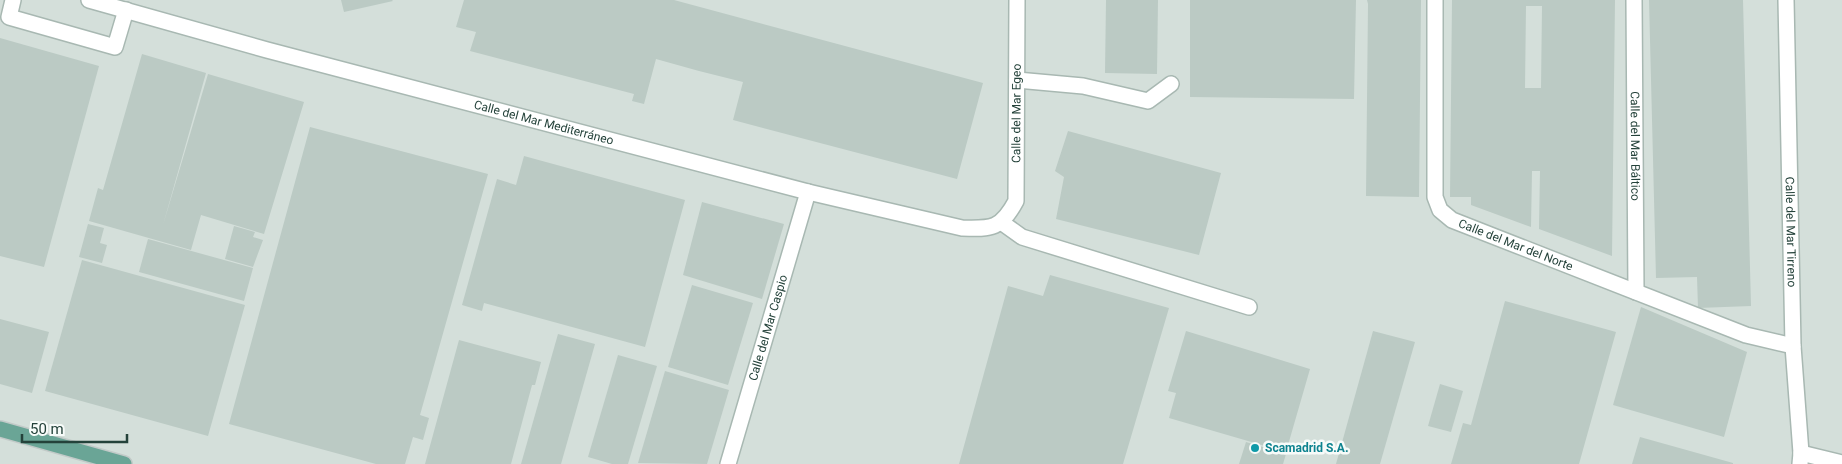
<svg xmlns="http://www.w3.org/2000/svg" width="1842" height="464" viewBox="0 0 1842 464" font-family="Roboto,sans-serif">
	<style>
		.built { fill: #d4dfda }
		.building { fill: #bbcac4; fill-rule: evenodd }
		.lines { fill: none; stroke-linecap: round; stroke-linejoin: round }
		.minor-casing { stroke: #a8b8b2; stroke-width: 18 }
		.major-casing { stroke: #c2cac8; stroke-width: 18 }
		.minor { stroke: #fff; stroke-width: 15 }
		.major { stroke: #6aa596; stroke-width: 15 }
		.culture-dot { fill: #0f9aa8; stroke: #f7fbf9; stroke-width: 2 }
		.labels { text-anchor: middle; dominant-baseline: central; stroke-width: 5; stroke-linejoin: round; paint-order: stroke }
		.street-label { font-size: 12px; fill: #24423a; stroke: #f7fbf9 }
		.culture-label { font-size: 12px; font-weight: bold; fill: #0d838f; stroke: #f7fbf9; text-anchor: start }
	</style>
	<rect width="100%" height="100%" fill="#e6efeb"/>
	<!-- built -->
	<rect class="built" x="0" y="0" width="1842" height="464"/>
	<!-- building -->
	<g class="building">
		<polygon points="341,0 392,0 393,1 344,12"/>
		<polygon points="464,0 674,0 983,83 957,179 733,120 743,82 699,71 656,59 644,104 632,101 634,94 470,51 476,32 456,27"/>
		<polygon points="1106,0 1158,0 1157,74 1105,73"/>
		<polygon points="1190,0 1356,0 1354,99 1190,97"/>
		<polygon points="1367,0 1421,0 1419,197 1366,196 1368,4"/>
		<path d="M 1452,0 L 1615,0 L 1612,256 L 1539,229 L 1540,171 L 1532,171 L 1531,227 L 1471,205 L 1471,197 L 1450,197 ZM 1526,6 L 1542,6 L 1541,88 L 1525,88 Z"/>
		<polygon points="1649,0 1743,0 1751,306 1698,308 1697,277 1656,278"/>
		<polygon points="0,38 99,66 44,267 0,256"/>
		<polygon points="142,54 206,73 163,225 208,74 304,102 264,234 201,215 191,250 89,221 98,188 103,190"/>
		<polygon points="310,127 488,174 420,415 429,418 423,440 413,437 405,464 376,464 229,424"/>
		<polygon points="1068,131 1221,173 1199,255 1056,219 1064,177 1055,171"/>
		<polygon points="524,156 685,200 645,347 484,303 482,311 462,305 497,179 516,185"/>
		<polygon points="702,202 784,224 762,299 683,275"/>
		<polygon points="88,224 104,228 100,243 107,245 102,263 79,257"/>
		<polygon points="234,226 255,232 253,237 263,240 253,267 225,259"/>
		<polygon points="148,239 253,268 244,301 139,272"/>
		<polygon points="82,260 245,305 208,436 45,391"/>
		<polygon points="1050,275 1169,308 1123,464 959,464 1008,286 1043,296"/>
		<polygon points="692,285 753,303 728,385 668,367"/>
		<polygon points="1505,301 1616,332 1579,464 1451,464 1463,423 1471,425"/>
		<polygon points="1641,307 1747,352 1724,437 1613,405"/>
		<polygon points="0,319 49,332 32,393 0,384"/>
		<polygon points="1186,331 1310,369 1286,452 1169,418 1176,393 1168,391"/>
		<polygon points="1373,331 1415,342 1380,464 1336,464"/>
		<polygon points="558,334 595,344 561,464 521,464"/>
		<polygon points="459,340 541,362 535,385 532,385 511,464 425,464"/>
		<polygon points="618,355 657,366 628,464 612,464 588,457"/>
		<polygon points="665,371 729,390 707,464 638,463"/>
		<polygon points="1440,384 1463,391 1451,432 1428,426"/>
		<polygon points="1640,437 1733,463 1733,464 1632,464"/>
		<polygon points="1246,442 1286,454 1283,464 1239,464"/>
	</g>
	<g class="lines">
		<!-- minor casing -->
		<g class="minor-casing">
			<g id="minor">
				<polyline points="13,0 9,17 115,47 126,10"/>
				<path id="s1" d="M 89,0 L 267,50 L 808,192 L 962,228 C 992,229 1001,229 1016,201 L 1017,0"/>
				<path id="s2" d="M 1435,0 L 1435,197 L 1440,210 L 1452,220 L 1746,335 L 1793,346"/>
				<path id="s3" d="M 1634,0 L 1636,292"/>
				<path id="s4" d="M 1786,0 L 1793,346 L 1801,453 L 1800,464"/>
				<polyline points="1017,80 1083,86 1148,101 1171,84"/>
				<polyline points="1001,222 1022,237 1249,307"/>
				<polyline points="1801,453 1842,463"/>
				<path id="s5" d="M 728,464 L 808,192"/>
			</g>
		</g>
		<!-- major casing -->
		<g class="major-casing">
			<polyline id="major" points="0,429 124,464"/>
		</g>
		<!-- minor -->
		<use href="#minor" class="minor"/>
		<!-- major -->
		<use href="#major" class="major"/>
	</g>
	<!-- markers -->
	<circle class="culture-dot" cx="1255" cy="448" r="5"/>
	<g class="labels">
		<!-- street labels -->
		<g class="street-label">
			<text stroke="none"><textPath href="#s1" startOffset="1056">Calle del Mar Egeo</textPath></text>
			<text stroke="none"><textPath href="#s1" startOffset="471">Calle del Mar Mediterráneo</textPath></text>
			<text stroke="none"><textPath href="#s3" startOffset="146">Calle del Mar Báltico</textPath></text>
			<text stroke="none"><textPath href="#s4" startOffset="232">Calle del Mar Tirreno</textPath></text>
			<text stroke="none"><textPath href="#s2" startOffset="295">Calle del Mar del Norte</textPath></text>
			<text stroke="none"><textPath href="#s5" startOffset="142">Calle del Mar Caspio</textPath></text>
		</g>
		<!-- culture labels -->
		<g class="culture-label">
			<text x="1265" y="448">Scamadrid S.A.</text>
		</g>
	</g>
	<!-- scale -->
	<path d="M22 434v8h105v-8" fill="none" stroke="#24423a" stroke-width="2.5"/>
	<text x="30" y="434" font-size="15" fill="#24423a" stroke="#f7fbf9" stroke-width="4" paint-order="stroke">50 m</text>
</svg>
